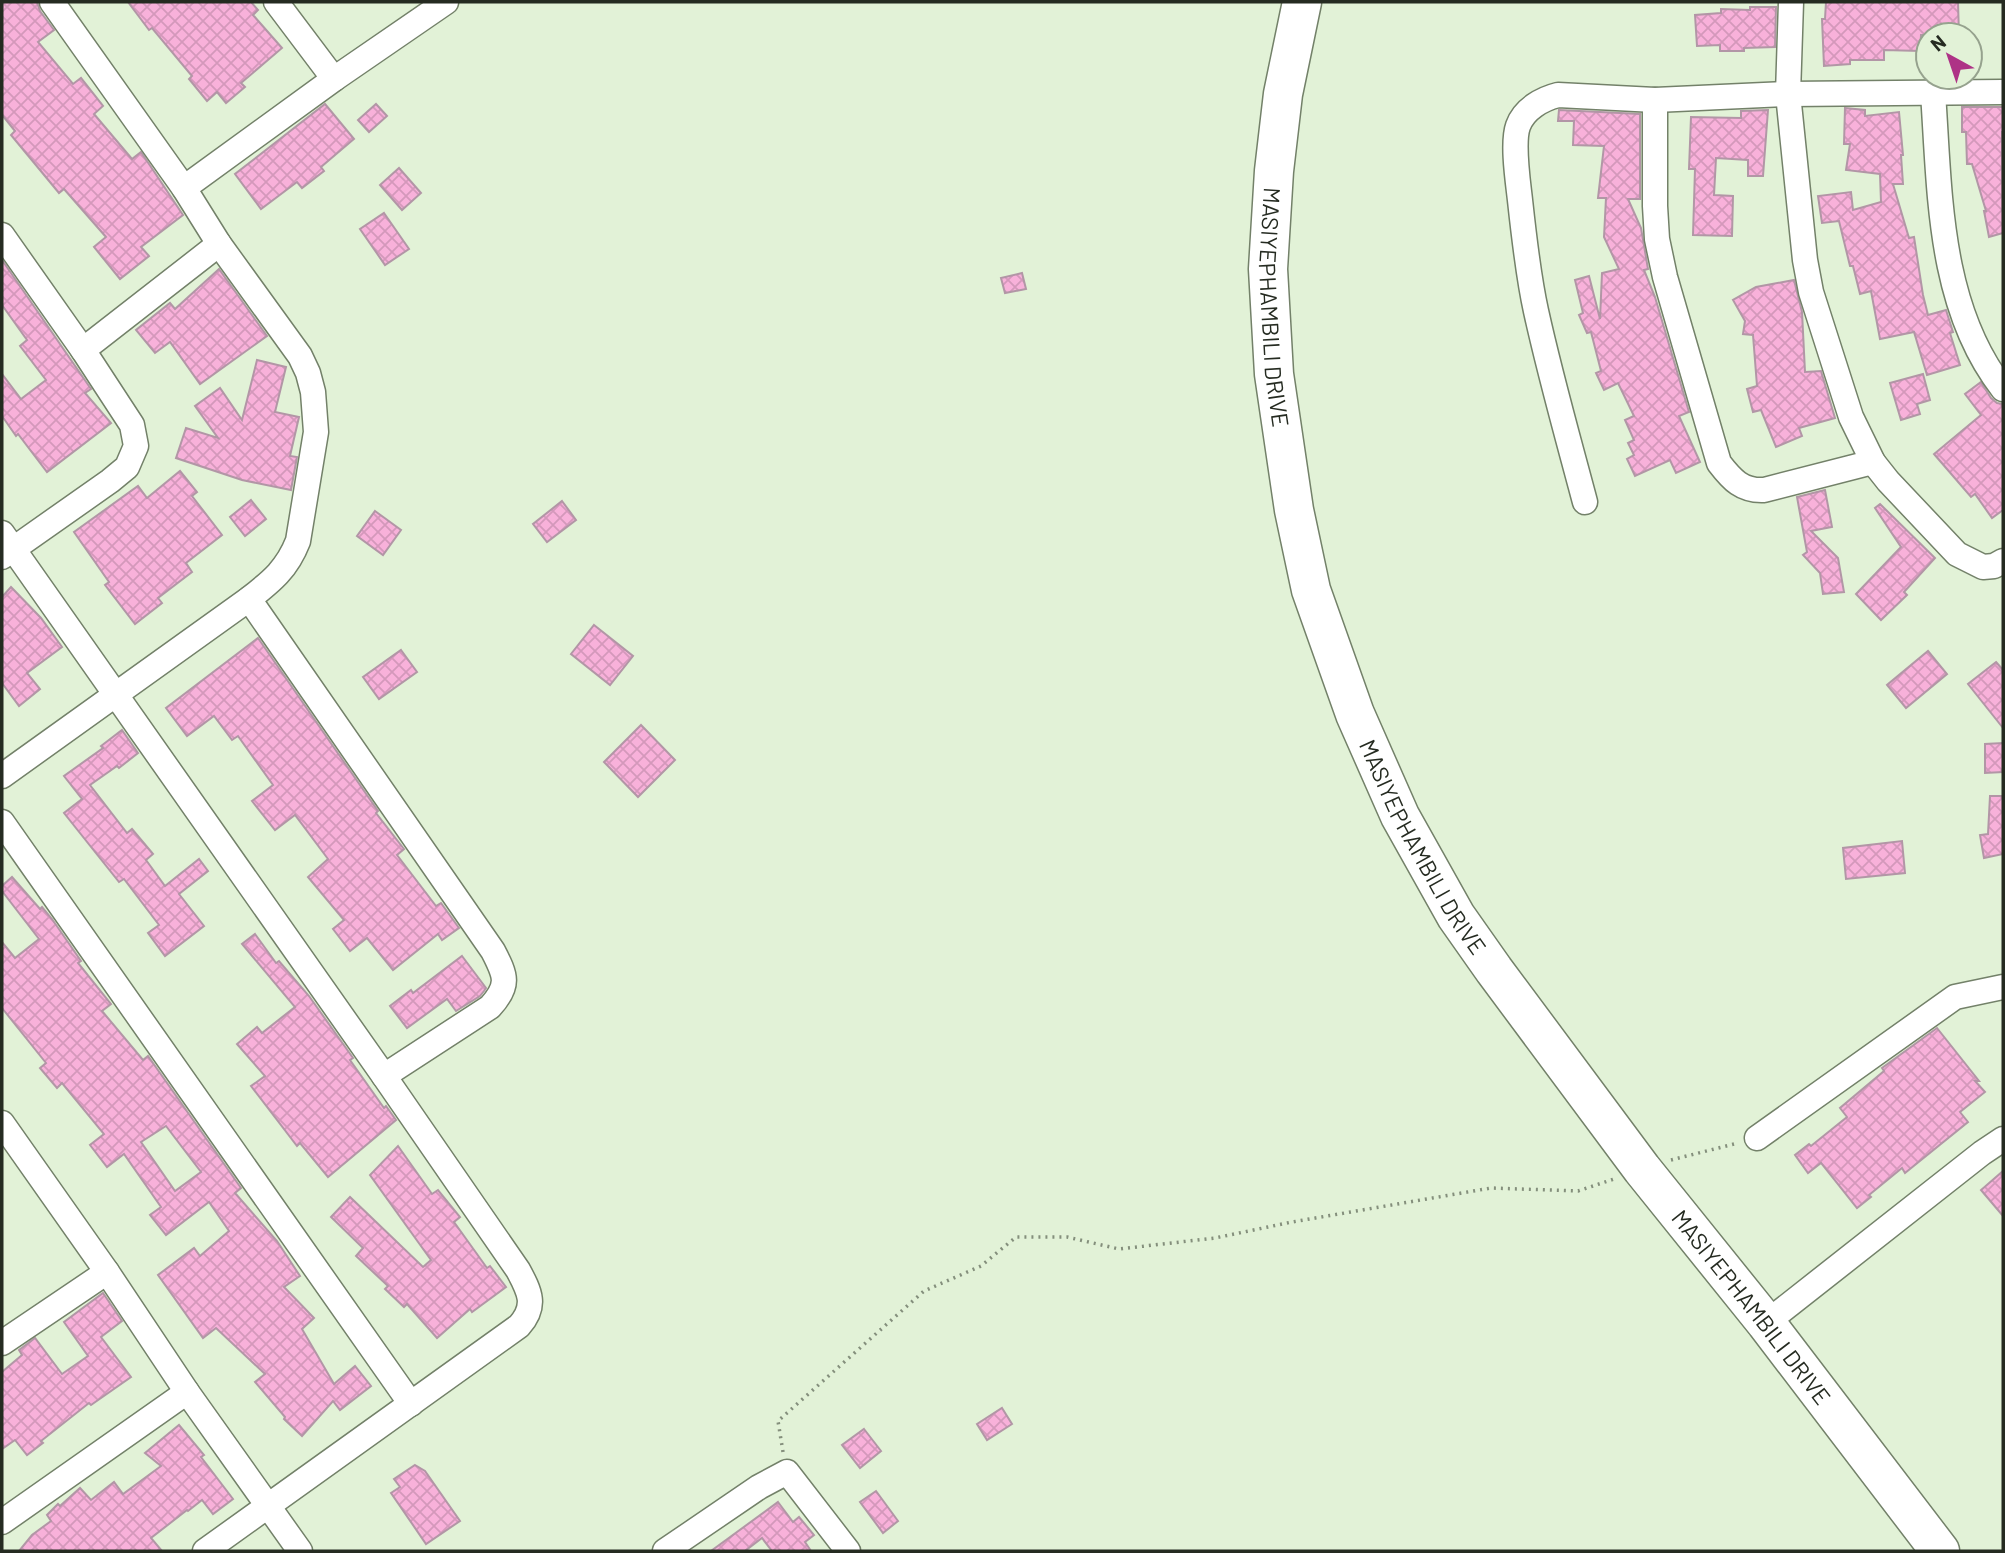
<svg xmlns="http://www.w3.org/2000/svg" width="2005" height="1553" viewBox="0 0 2005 1553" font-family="Barlow,sans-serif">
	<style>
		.building { fill: url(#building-cross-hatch); stroke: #b296a6; stroke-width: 2; fill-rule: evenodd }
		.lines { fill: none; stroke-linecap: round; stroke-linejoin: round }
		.street-casing { stroke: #738169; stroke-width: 27 }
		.primary-casing { stroke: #738169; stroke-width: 41 }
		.path { stroke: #848f7c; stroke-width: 3.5; stroke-dasharray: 2 5; stroke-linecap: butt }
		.street { stroke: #fff; stroke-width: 24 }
		.primary { stroke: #fff; stroke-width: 38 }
		.labels { text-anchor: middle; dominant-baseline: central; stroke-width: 7; stroke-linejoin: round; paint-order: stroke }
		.street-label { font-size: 23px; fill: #252b21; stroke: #e2f2d7 }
	</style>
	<defs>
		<pattern id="building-cross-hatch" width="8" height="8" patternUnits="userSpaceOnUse" patternTransform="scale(1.75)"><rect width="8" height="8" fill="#f8b1da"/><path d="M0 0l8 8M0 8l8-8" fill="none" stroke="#d498bb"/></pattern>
	</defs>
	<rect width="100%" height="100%" fill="#e2f2d7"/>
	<!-- building -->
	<g class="building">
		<polygon points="2,2 37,2 40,11 54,30 38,42 73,84 81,78 103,106 94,114 132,159 141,152 183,215 141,247 149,256 120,279 94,247 106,237 64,189 59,193 11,135 15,131 2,115"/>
		<polygon points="128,2 251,2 258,10 253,15 282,48 241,83 245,87 226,103 217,92 207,101 189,79 192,76 152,28 149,30"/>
		<polygon points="1826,2 1958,2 1959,35 1921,35 1920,51 1884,50 1884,60 1850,60 1850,64 1824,66 1822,19 1825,19"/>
		<polygon points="1750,7 1776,7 1775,47 1744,48 1744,51 1720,51 1720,45 1697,46 1695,15 1721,13 1721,9 1750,10"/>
		<polygon points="325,104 354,139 321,167 324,171 302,188 297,182 261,209 235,174"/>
		<polygon points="376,104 387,116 369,132 358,120"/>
		<polygon points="1962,107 2003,107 2003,132 2002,132 2003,233 1989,237 1984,211 1986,211 1972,164 1967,164 1966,132 1962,132"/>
		<polygon points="1845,108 1865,110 1865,116 1899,112 1903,155 1901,155 1903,184 1893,184 1909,238 1914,237 1923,295 1928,315 1946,310 1953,332 1950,333 1960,365 1927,375 1914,332 1880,339 1871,291 1860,294 1853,266 1850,266 1839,221 1822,223 1818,196 1851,192 1853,210 1881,202 1880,174 1846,170 1850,144 1844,144"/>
		<polygon points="1559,110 1640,114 1640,199 1628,199 1641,228 1648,269 1644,270 1655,297 1689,412 1679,416 1700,462 1676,473 1670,460 1635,476 1627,459 1634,455 1628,443 1634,440 1625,420 1634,416 1618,383 1604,390 1596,373 1601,371 1591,332 1587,333 1579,315 1583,313 1575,280 1589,276 1600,319 1602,273 1619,269 1604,237 1606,198 1598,198 1604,146 1573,145 1574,121 1558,121"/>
		<polygon points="1768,110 1763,176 1748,176 1748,160 1716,158 1714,195 1733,196 1732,236 1693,235 1695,169 1689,169 1691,117 1741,118 1741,111"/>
		<polygon points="399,168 421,193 402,210 380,185"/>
		<polygon points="384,213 409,249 385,265 360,229"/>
		<polygon points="2,260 91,389 85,393 111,423 47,472 18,434 16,436 2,416 2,374 21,399 46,380 20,346 27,340 2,305"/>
		<polygon points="219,269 267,336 200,384 170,342 155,353 136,330 170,303 175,309"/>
		<polygon points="1022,273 1026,289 1005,293 1001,278"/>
		<polygon points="1794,280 1802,312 1805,372 1821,371 1835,418 1799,428 1802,436 1776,447 1761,410 1753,412 1747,389 1757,386 1753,335 1743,334 1745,321 1733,300 1756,287"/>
		<polygon points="257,360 286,367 275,412 299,417 290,456 297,457 291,490 242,480 176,458 186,428 218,438 195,406 220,388 242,420"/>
		<polygon points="1923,374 1930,400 1917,404 1920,414 1901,420 1890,383"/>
		<polygon points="1981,382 1991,398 1997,403 2003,404 2003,510 1992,518 1975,494 1971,497 1934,454 1981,415 1965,394"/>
		<polygon points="180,471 197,492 192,496 222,535 186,563 192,572 158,598 162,603 135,624 105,585 109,582 74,532 138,486 147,498"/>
		<polygon points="1825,490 1832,527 1811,531 1838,558 1844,592 1823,594 1820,573 1803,555 1807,552 1797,497"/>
		<polygon points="251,500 266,519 245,536 230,517"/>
		<polygon points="562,501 576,520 547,542 533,524"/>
		<polygon points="1880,504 1935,558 1904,592 1907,595 1881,620 1856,594 1901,547 1875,508"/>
		<polygon points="375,511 401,530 383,555 357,536"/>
		<polygon points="11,587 41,618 62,647 27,673 40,689 19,706 2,683 2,597"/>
		<polygon points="594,625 633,656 610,685 571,654"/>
		<polygon points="258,638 378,811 376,813 404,849 397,855 436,906 441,903 459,928 442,940 438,934 393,970 367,938 350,951 333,929 344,920 308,877 328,859 295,815 275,830 252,801 273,785 238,736 232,740 214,716 187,736 166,708"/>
		<polygon points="401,650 417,672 379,699 363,677"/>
		<polygon points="1928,651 1947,674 1906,708 1887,685"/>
		<polygon points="1996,662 2003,670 2003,728 1968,684"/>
		<polygon points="641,725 675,760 638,797 604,762"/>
		<polygon points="122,730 138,753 119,768 117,766 90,785 127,833 132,829 153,854 146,860 165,886 199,859 208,871 179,894 204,926 165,956 148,933 159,925 124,879 119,882 64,813 82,799 64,776 103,748 101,746"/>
		<polygon points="2003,743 2003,772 1985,773 1985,744"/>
		<polygon points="1990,796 2003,796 2003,854 1984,858 1980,835 1988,834"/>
		<polygon points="1902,841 1905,873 1846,879 1843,848"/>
		<path d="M 12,877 L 40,909 L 42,907 L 52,919 L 81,961 L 78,963 L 111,1004 L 102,1011 L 143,1060 L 148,1056 L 241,1188 L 235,1193 L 277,1241 L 300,1276 L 284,1287 L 314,1318 L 302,1329 L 334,1384 L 355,1366 L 371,1386 L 340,1410 L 333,1401 L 302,1436 L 284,1419 L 285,1417 L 255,1382 L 265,1374 L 216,1328 L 203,1338 L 158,1275 L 194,1248 L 200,1256 L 229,1231 L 209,1202 L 166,1235 L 150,1215 L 161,1207 L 124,1154 L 107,1167 L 90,1145 L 104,1134 L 62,1083 L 57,1088 L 40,1068 L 46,1063 L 2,1008 L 2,942 L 15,958 L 39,939 L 2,891 L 2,886 ZM 166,1126 L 201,1172 L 175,1191 L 141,1142 Z"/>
		<polygon points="255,934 276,963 279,961 309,996 353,1058 350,1060 384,1108 386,1106 396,1120 328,1177 300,1143 297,1146 251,1086 265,1076 237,1044 257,1027 262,1033 295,1007 242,944"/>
		<polygon points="462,956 486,988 484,991 480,996 456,1011 447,999 407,1028 390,1006 411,990 413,993"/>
		<polygon points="1937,1028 1979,1081 1975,1081 1985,1092 1960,1112 1968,1122 1905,1173 1902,1168 1869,1195 1871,1197 1857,1208 1821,1163 1808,1173 1795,1155 1809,1144 1811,1146 1847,1117 1840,1108 1884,1071 1882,1068"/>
		<polygon points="398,1146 432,1194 438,1190 460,1217 454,1222 487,1268 490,1266 506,1287 472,1312 470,1309 437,1338 407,1304 404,1307 385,1289 388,1286 356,1256 363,1248 331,1217 350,1197 423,1267 431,1260 370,1175"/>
		<polygon points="2003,1171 2003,1216 1981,1190"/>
		<polygon points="103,1293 122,1321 101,1337 131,1377 91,1405 89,1403 41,1441 43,1443 27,1455 15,1440 2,1449 2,1372 22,1355 19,1350 35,1338 62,1374 88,1356 64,1322"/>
		<polygon points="1002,1408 1012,1424 987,1440 977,1424"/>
		<polygon points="179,1425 204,1455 201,1457 233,1499 213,1514 202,1500 188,1511 187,1510 151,1538 162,1551 19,1551 32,1535 51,1521 47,1515 58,1504 60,1506 80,1488 91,1500 114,1482 123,1494 161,1466 145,1453"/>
		<polygon points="864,1429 881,1451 860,1468 842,1445"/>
		<polygon points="415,1465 425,1471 460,1521 426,1544 391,1493 400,1487 394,1479"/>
		<polygon points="876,1491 898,1521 883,1533 860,1502"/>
		<polygon points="778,1502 793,1522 799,1517 814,1535 805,1542 811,1551 772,1551 762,1538 745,1551 711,1551"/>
	</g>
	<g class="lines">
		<!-- street casing -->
		<g class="street-casing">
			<g id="street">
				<polyline points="276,2 334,79"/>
				<polyline points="1791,2 1788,94 1805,260 1811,292 1851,417 1873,462 1888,481 1957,554 1983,567 1994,566 2003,561"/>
				<path d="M 1933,93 C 1940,192 1938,306 2003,389"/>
				<path d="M 1655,100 L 1655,206 L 1657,239 L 1665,277 L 1719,463 C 1732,480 1742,491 1764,490 L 1873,462"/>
				<polyline points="184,188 334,79 446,2"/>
				<polyline points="2,235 83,350 132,425 136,446 127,467 110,481 2,557"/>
				<polyline points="83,350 219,244"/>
				<path d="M 1585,502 C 1568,438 1550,375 1536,311 C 1528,275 1524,237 1520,200 C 1518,182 1512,143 1518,126 C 1524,109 1542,99 1558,95 L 1655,100 L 1788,94 L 2003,92"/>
				<path d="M 2,533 L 384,1076 L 518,1270 C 530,1292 537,1306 519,1326 L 205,1551"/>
				<path d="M 249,599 L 493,951 C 506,976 510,985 490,1007 L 384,1076"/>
				<path d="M 2,776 L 249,599 C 272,581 287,569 298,541 L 316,432 L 313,392 L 308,373 L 300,356 L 219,244 L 184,188 L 52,2"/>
				<polyline points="2,822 411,1404"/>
				<polyline points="2,1123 107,1272 187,1392 300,1551"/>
				<polyline points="1757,1138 1955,997 2003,987"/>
				<polyline points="1766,1323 1982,1153 2003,1139"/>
				<polyline points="2,1343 107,1272"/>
				<polyline points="2,1522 187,1392"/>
				<polyline points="665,1551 759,1487 787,1472 848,1551"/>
			</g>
		</g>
		<!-- primary casing -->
		<g class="primary-casing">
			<g id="primary">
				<path id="s1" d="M 1302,2 L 1283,94 L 1274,171 L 1268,269 L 1274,374 L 1294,510 L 1311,590 L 1355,714 L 1400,816 L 1456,916 L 1494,970 L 1642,1169 L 1766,1323 L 1940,1551"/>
			</g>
		</g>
		<!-- path -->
		<g class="path">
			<polyline points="1671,1160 1738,1143"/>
			<polyline points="783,1452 778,1421 924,1291 981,1266 1016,1237 1067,1237 1119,1249 1215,1238 1292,1222 1491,1188 1578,1191 1614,1179"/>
		</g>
		<!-- street -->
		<use href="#street" class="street"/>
		<!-- primary -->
		<use href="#primary" class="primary"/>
	</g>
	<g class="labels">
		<!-- street labels -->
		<g class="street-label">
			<text stroke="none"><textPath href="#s1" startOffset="308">MASIYEPHAMBILI DRIVE</textPath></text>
			<text stroke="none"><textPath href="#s1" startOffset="875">MASIYEPHAMBILI DRIVE</textPath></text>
			<text stroke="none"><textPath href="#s1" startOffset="1442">MASIYEPHAMBILI DRIVE</textPath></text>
		</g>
	</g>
	<!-- border -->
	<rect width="2005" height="1553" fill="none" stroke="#252b21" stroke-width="7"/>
	<!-- north arrow -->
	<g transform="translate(1949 56) rotate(320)"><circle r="33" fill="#e2f2d7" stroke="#96a28e" stroke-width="2"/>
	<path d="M0-5L12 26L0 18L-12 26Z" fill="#ae3386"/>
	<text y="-10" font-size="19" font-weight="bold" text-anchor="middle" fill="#252b21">N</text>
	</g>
</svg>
